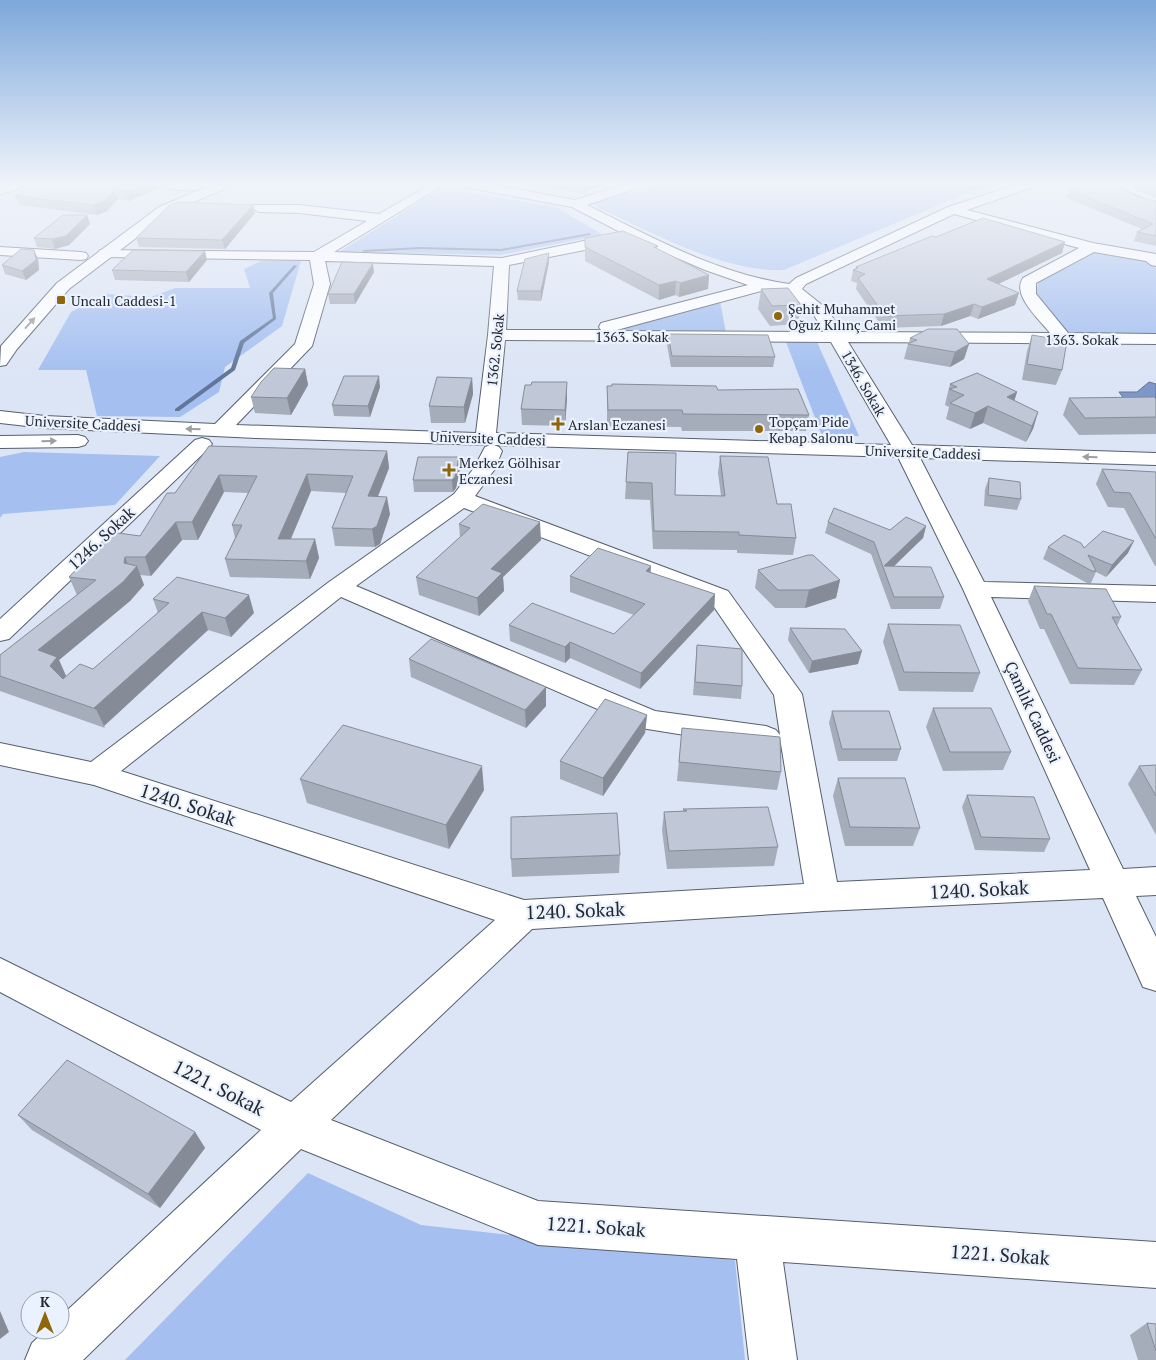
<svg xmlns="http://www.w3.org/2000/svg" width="1156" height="1360" viewBox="0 0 1156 1360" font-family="'PT Serif',serif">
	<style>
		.green { fill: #a4bff0 }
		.water { fill: #7c97c8; stroke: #62769a }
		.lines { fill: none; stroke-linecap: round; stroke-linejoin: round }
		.stream { fill: #62769a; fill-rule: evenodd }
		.minor-casing { stroke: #575e6c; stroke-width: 2 }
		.major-casing { stroke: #575e6c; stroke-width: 2 }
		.minor { fill: #fff; fill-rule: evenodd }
		.major { fill: #fff; fill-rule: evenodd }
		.wall { fill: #a5acba }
		.shaded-wall { fill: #868c97 }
		.building { fill: #c0c8d8; stroke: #868c97 }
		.oneway { fill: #9c9ea0 }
		.poi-dot { fill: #8d670a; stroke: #ebf2ff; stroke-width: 2 }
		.labels { text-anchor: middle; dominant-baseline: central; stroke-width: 4.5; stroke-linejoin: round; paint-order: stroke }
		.far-poi-label { font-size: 14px; fill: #24282d; stroke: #ebf2ff; text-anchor: start }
		.far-street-label { font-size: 14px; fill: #24282d; stroke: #ebf2ff }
		.street-label { font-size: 16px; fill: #24282d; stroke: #ebf2ff }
		.near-street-label { font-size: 19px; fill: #24282d; stroke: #ebf2ff }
	</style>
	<rect width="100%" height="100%" fill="#dce5f5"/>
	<!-- green -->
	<g class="green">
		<path d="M 664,184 L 1008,184 L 972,191 L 784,270 C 725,273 648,231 595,206 L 594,203 L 597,202 Z"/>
		<polygon points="442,188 556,207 603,235 500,255 339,252"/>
		<polygon points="1095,250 1146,259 1156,268 1156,336 1068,335 1036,294 1038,283"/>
		<polygon points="261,261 301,261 282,326 225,367 219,392 180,417 97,416 86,370 38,370 71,312 106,294 151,297 175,288 250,288 244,269"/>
		<polygon points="720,301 726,333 619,331 617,329"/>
		<polygon points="786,342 817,342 859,436 822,436"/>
		<polygon points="24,452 160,456 115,505 3,514 0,518 0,457"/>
		<polygon points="308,1173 421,1225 735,1260 745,1360 125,1360"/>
	</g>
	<!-- water -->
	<polygon class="water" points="1149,382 1156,384 1156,402 1128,404 1119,392 1137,392"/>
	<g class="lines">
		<!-- stream -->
		<g class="stream">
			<polygon points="590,233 591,235 501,251 420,249 364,252 362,251 364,250 420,247 501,249"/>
			<polygon points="294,265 297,266 273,293 276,319 244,343 235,370 179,411 175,411 175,409 231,368 240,341 273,318 269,293"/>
		</g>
		<!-- minor casing -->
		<g class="minor-casing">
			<g id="minor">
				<polygon points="8,184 24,184 22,187 0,195 0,187"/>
				<path d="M 161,184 L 199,184 L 203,187 C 198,193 166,190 161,184 Z"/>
				<path d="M 431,184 L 445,184 L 334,252 L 502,258 L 622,233 L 572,207 L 469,188 L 463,184 L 487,184 L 575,200 L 625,184 L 642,184 L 640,187 L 587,205 C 651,237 718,274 789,284 L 796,278 L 948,207 L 1018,184 L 1035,184 L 1033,187 L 967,210 L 1093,243 L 1156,254 L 1156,266 L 1151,265 L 1146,261 L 1094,252 L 1036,283 L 1036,294 L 1068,333 L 1156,334 L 1156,344 L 848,342 L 912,445 L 1156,453 L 1156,465 L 920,458 L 984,582 L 1156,586 L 1156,602 L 991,597 L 1123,869 L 1156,867 L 1156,895 L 1136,896 L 1156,937 L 1156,991 L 1143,987 L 1103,898 L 823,911 L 532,929 L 331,1120 L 538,1201 L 1156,1242 L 1156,1288 L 783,1262 L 797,1360 L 749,1360 L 737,1259 L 538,1245 L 301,1149 L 83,1360 L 25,1360 L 32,1343 L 46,1330 L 60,1330 L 60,1317 L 261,1130 L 0,992 L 0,958 L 291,1102 L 495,920 L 94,785 L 0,765 L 0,743 L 91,762 L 329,582 L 454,494 L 474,468 L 485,447 L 491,445 L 256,438 L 45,428 L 0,423 L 0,411 L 45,416 L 215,424 L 295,344 L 314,284 L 310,260 L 105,257 L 100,256 L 98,253 L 100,250 L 314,252 L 367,221 L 299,213 L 259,212 L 252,208 L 254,205 L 299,205 L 379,214 ZM 954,214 L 1079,248 L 1023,278 C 1011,295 1040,320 1050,333 L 842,332 L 827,309 L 802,289 L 806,284 ZM 635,240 L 705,270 L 748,285 L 601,323 L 599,327 L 601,330 L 506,330 L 509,265 ZM 325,261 L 494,266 L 488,335 L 476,433 L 236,425 L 312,346 L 330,284 ZM 765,290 L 788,293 L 814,315 L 824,332 L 613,331 ZM 505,340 L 831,342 L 891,445 L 496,433 ZM 494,445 L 898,457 L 963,589 L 1090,870 L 837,882 L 802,694 L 728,591 L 475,496 L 495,469 L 502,451 L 499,447 ZM 464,508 L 710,601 L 774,695 L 780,735 L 776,730 L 766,726 L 655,711 L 356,586 ZM 341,597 L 641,728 L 766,748 L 776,744 L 780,738 L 804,884 L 524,900 L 121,771 Z"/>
				<polygon points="1118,184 1133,184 1156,194 1156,203 1120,187"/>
				<polygon points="0,247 81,252 86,253 88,256 86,259 81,260 0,255"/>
				<polygon points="78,435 85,437 88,441 85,445 78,447 0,448 0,436"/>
				<polygon points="202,438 209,440 212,444 209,448 9,639 0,641 0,619 195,440"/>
			</g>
		</g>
		<!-- major casing -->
		<g class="major-casing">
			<polygon id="major" points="214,184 230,184 228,187 169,213 69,289 17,349 6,365 0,366 1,346 57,283 159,207"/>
		</g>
		<!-- minor -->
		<use href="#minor" class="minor"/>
		<!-- major -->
		<use href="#major" class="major"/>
	</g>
	<!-- wall -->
	<g class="wall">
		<polygon points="44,184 161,184 161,187 129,201 118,199 107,211 97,215 19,205 15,196"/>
		<polygon points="520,184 605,184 583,193"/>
		<polygon points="1138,184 1156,184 1156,198 1135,190"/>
		<polygon points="1070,190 1142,198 1156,201 1156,246 1134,241 1137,232 1142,229 1067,198"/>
		<polygon points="255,213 225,249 139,247 136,238"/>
		<polygon points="87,215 90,224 69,245 55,249 37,247 34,238"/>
		<polygon points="936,237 1065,242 1062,253 998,284 1015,305 978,319 970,316 941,326 883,328 856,289 857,283 851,281 853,270 855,269 856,267"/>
		<polygon points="585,238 658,246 657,249 709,275 708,289 679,297 675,295 659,300 585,261"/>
		<polygon points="34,250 38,259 39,270 26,280 5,274 2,265"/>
		<polygon points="207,260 189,282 115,280 112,270"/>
		<polygon points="549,262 541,301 518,300 517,291"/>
		<polygon points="374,272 355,304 330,304 328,294"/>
		<polygon points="761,289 801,305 798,324 770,326 758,309"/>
		<polygon points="668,334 775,357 773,367 671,367 667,345"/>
		<polygon points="1032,335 1062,370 1056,385 1022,380 1027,351"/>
		<polygon points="910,338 969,344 964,359 950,367 904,359 908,344 909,343"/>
		<polygon points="305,369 308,385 291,415 255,413 251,397"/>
		<polygon points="472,378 473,394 465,423 431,423 429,406"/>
		<polygon points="950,384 1017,392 1014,401 1038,412 1033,429 1026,442 983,423 970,429 946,419 949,407 945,405 946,400"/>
		<polygon points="607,386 718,390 809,415 806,431 682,431 681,427 607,426"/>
		<polygon points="380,387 370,417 334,416 332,405"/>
		<polygon points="567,398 565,426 522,425 521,409"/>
		<polygon points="1069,398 1156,399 1156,434 1079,435 1063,415"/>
		<polygon points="209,446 387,451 389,468 378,496 390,514 380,544 375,547 335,546 332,528 346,493 311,491 291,539 315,539 319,558 310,579 230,577 225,559 235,538 232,525 248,493 224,492 198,540 182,540 151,576 140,575 144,585 130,601 59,660 66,676 93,669 158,613 153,599 254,613 231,637 208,630 104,726 105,728 0,691 0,655 77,595 69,577 140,536 175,493"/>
		<polygon points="628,452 675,495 721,496 718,473 720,456 777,504 796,538 793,555 737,553 737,550 653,549 650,500 625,499"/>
		<polygon points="459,457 460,469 456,488 453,492 414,492 413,480"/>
		<polygon points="1102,469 1156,472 1156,566 1155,566 1124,508 1108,507 1096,484"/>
		<polygon points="989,478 1021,499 1017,510 984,506 985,489"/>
		<polygon points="828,522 890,530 926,526 923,538 893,566 944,597 940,609 891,609 871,554 825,533"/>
		<polygon points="459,524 541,540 503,577 504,591 479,616 419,595 416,577 460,537"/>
		<polygon points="1048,547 1084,548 1128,553 1106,577 1096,572 1091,583 1087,583 1043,559"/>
		<polygon points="758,570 840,580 836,598 805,608 775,608 755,588"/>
		<polygon points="650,573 715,594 714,610 640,689 570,658 565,663 510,641 509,625 614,634 634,615 570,592 570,576"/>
		<polygon points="1034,586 1121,617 1117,626 1142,670 1134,685 1070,684 1044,629 1040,629 1028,601"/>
		<polygon points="888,624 980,673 973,692 899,691 883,642"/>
		<polygon points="790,628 858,664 809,673 788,640"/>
		<polygon points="697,645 742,686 741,699 693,695"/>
		<polygon points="409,659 546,706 526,728 411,677"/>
		<polygon points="933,708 1011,752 1003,770 943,771 926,727"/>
		<polygon points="832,711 901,749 897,761 838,761 829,723"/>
		<polygon points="647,715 645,733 603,796 560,779 560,761"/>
		<polygon points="682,728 781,772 777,790 677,781"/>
		<polygon points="1156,765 1156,835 1128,784 1139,766"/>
		<polygon points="838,778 920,828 913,846 845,846 833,796"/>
		<polygon points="300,779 484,790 449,849 307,803"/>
		<polygon points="967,795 1050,839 1044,852 975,850 962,807"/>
		<polygon points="683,809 778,847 774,866 667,869 662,830 664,812 683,811"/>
		<polygon points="620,855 619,873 512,877 511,859"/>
		<polygon points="18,1115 195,1132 205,1148 160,1208 32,1130"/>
		<polygon points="1147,1323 1156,1324 1156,1360 1138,1360 1130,1335"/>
	</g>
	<!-- shaded-wall -->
	<g class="shaded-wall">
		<polygon points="145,184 161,184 161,187 129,201 126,192"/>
		<polygon points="583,184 605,184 583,193"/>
		<polygon points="115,190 118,199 107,211 97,215 94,205"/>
		<polygon points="253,205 255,213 225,249 222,240"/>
		<polygon points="87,215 90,224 69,245 55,249 52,239"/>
		<polygon points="1065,242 1062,253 984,291 987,279"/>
		<polygon points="34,250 38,259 39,270 26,280 22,271"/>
		<polygon points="205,251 207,260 189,282 186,272"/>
		<polygon points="549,253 549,262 541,301 541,291"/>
		<polygon points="373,263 374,272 355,304 354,294"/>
		<polygon points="709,275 708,289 679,297 680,283"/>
		<polygon points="676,281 675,295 659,300 659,285"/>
		<polygon points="1019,293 1015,305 978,319 982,307"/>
		<polygon points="974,304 970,316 941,326 944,314"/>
		<polygon points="969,344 964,359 950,367 955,352"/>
		<polygon points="305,369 308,385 291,415 287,398"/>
		<polygon points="379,376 380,387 370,417 368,406"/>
		<polygon points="472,378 473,394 465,423 464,407"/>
		<polygon points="567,382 567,398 565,426 565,410"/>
		<polygon points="1017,392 1012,408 1002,413 1007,397"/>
		<polygon points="988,406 983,423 970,429 975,413"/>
		<polygon points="1038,412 1033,429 1026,442 1032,426"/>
		<polygon points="387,451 389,468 371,514 368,496"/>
		<polygon points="459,457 460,469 456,488 453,492 452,480"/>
		<polygon points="307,474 311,491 283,557 278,539"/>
		<polygon points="219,475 224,492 198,540 192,522"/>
		<polygon points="387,497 390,514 380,544 375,547 372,529"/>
		<polygon points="176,522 182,540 151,576 145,557"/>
		<polygon points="540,522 541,540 503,577 504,591 479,616 477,598 491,569"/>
		<polygon points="926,526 923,538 886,574 884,566"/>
		<polygon points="315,539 319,558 310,579 306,561"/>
		<polygon points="1134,541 1128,553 1106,577 1112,565"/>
		<polygon points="125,557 131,573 137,566 144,585 130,601 59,660 66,676 59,684 38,650 124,563"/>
		<polygon points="651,566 650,582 646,571"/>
		<polygon points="840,580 836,598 805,608 809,590"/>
		<polygon points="715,594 714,610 640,689 641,673"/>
		<polygon points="249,595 254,613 231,637 225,618"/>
		<polygon points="202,612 208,630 104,726 96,709 94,708"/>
		<polygon points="570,642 570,658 565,663 565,647"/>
		<polygon points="862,651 858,664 809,673 812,661"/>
		<polygon points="546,687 546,706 526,728 525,710"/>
		<polygon points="647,715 645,733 603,796 603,778"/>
		<polygon points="482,766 484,790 449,849 446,825"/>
		<polygon points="195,1132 205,1148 160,1208 148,1194"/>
		<polygon points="0,1311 9,1332 0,1339"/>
	</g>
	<!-- building -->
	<g class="building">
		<polygon points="44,184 145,184 126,192 115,190 104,201 94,205 15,196"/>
		<polygon points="1104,184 1142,198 1156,201 1156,236 1137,232 1153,224 1070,190"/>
		<polygon points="1143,184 1156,184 1156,189"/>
		<polygon points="178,202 253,205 222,240 136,238 170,205"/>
		<polygon points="63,215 87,215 66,236 52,239 34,238"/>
		<polygon points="983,218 1065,242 987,279 1019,293 982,307 974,304 944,314 885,316 858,278 865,274 853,270 858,268 856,267 932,236 936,237"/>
		<polygon points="623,231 658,246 654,247 709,275 680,283 676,281 659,285 585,247 585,238"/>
		<polygon points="21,249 34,250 36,260 22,271 2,265"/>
		<polygon points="133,250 205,251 186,272 112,270"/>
		<polygon points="549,253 541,291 517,291 525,259"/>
		<polygon points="342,262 373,263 354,294 328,294"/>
		<polygon points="788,288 801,305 772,306 761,289"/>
		<polygon points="928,329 957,329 969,344 955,352 908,344 917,340 910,338"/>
		<polygon points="668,334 768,335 775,357 672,356"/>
		<polygon points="1032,335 1067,341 1062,370 1027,364"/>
		<polygon points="274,368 305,369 287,398 251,397 261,382"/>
		<polygon points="977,373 1017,392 1007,397 1038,412 1032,426 988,406 975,413 950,403 964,395 949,389 957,387 950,384"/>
		<polygon points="344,376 379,376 368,406 332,405"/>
		<polygon points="437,377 472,378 464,407 429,406"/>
		<polygon points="532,382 567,382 565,410 521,409 525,385 531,385"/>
		<polygon points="612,384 716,386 718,390 798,389 809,415 683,414 682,410 608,410 607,386 612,386"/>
		<polygon points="1154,397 1156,399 1156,417 1085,418 1069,398"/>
		<polygon points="209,446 387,451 368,496 387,497 377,526 372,529 332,528 353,476 307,474 278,539 315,539 306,561 225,559 242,525 232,525 257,476 219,475 192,522 176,522 145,557 125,557 124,563 137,566 123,582 38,650 57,657 50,666 63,679 80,664 93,669 169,603 153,599 177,577 249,595 225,618 202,612 94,708 96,709 0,676 0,655 96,580 69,577 111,532 140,536 167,493 175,493"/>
		<polygon points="628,452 676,453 675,495 725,496 720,456 768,457 777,504 791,504 796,538 739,535 739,532 654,531 652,483 626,482"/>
		<polygon points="418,457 459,457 455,477 452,480 413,480"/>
		<polygon points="1102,469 1156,472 1156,539 1130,493 1114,492"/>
		<polygon points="989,478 1020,482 1021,499 988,495"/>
		<polygon points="483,504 540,522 491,569 502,573 477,598 416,577 470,528 459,524"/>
		<polygon points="834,508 890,530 906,517 926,526 884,566 931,567 944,597 894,597 874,542 828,522"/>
		<polygon points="1103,531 1134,541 1112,565 1088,555 1096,571 1092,571 1048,547 1064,535 1081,543 1084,548"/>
		<polygon points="598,548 651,566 646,571 715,594 641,673 570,642 565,647 509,625 532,603 614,634 645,604 570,576"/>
		<polygon points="808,555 813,555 840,580 809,590 778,590 758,570"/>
		<polygon points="1034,586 1106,589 1121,617 1112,617 1142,670 1078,668 1051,614 1047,614"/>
		<polygon points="888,624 960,625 980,673 904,672"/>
		<polygon points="790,628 845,629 862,651 812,661"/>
		<polygon points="431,639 546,687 525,710 409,659"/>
		<polygon points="697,645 742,649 742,686 695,682"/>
		<polygon points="605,699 647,715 603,778 560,761"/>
		<polygon points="933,708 991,708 1011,752 950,752"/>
		<polygon points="832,711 889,711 901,749 842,749"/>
		<polygon points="343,725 482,766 446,825 300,779"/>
		<polygon points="682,728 780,737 781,772 679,762"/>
		<polygon points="1156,765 1156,796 1139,766"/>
		<polygon points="838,778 905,778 920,828 850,827"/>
		<polygon points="967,795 1034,797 1050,839 981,837"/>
		<polygon points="768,807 778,847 669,851 664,812 687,811 683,809"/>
		<polygon points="617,813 620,855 511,859 511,817"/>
		<polygon points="67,1060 195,1132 148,1194 18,1115"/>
		<polygon points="1147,1323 1156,1324 1156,1351"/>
	</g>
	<!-- one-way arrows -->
	<defs><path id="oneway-solid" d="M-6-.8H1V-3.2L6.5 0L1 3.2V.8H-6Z" transform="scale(1.25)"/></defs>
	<g class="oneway">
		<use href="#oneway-solid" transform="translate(30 323) rotate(-48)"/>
		<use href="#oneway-solid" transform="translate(193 429) rotate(-178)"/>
		<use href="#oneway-solid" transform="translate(49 441) rotate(-1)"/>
		<use href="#oneway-solid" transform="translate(1090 457) rotate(-178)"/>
	</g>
	<!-- sky -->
	<linearGradient id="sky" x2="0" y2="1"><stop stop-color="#7da8db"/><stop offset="0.49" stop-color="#eff3fa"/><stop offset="1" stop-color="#eff3fa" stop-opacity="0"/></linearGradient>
	<rect width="1156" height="374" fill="url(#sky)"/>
	<!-- markers -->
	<g class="poi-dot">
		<rect x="56" y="295" width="10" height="10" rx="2.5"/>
		<circle cx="778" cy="316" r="5"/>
		<path d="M555.5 416.5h5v5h5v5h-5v5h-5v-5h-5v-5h5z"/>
		<circle cx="759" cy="429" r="5"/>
		<path d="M446.5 462.5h5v5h5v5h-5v5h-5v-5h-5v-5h5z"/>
	</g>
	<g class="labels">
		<!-- far-poi labels -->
		<g class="far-poi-label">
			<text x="71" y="300">Uncalı Caddesi-1</text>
			<text x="788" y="308">Şehit Muhammet<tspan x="788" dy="16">Oğuz Kılınç Cami</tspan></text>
			<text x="769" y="421">Topçam Pide<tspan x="769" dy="16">Kebap Salonu</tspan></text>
			<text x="568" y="424">Arslan Eczanesi</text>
			<text x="459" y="462">Merkez Gölhisar<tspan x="459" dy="16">Eczanesi</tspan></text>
		</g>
		<!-- far-street labels -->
		<g class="far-street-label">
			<text x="632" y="336">1363. Sokak</text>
			<text x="1082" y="339">1363. Sokak</text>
			<text transform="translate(495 350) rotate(-84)">1362. Sokak</text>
			<text transform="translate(864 383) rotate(60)">1346. Sokak</text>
			<text transform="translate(83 423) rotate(3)">Universite Caddesi</text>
			<text transform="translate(488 438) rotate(2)">Universite Caddesi</text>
			<text transform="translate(923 452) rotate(2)">Universite Caddesi</text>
		</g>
		<!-- street labels -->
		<g class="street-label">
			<text transform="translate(101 538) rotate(-43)">1246. Sokak</text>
			<text transform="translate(1033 712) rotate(65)">Çamlık Caddesi</text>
		</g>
		<!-- near-street labels -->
		<g class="near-street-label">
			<text transform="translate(188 804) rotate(18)">1240. Sokak</text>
			<text transform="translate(979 889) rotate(-3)">1240. Sokak</text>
			<text transform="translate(575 910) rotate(-2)">1240. Sokak</text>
			<text transform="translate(219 1087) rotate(27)">1221. Sokak</text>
			<text transform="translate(596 1226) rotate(4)">1221. Sokak</text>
			<text transform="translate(1000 1254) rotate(4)">1221. Sokak</text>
		</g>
	</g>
	<!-- north arrow -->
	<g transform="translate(45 1315)"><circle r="24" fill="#ebf2ff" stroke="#9ba1ab"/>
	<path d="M0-4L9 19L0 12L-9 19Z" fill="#8d670a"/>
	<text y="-8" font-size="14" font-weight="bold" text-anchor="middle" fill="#24282d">K</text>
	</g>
</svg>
